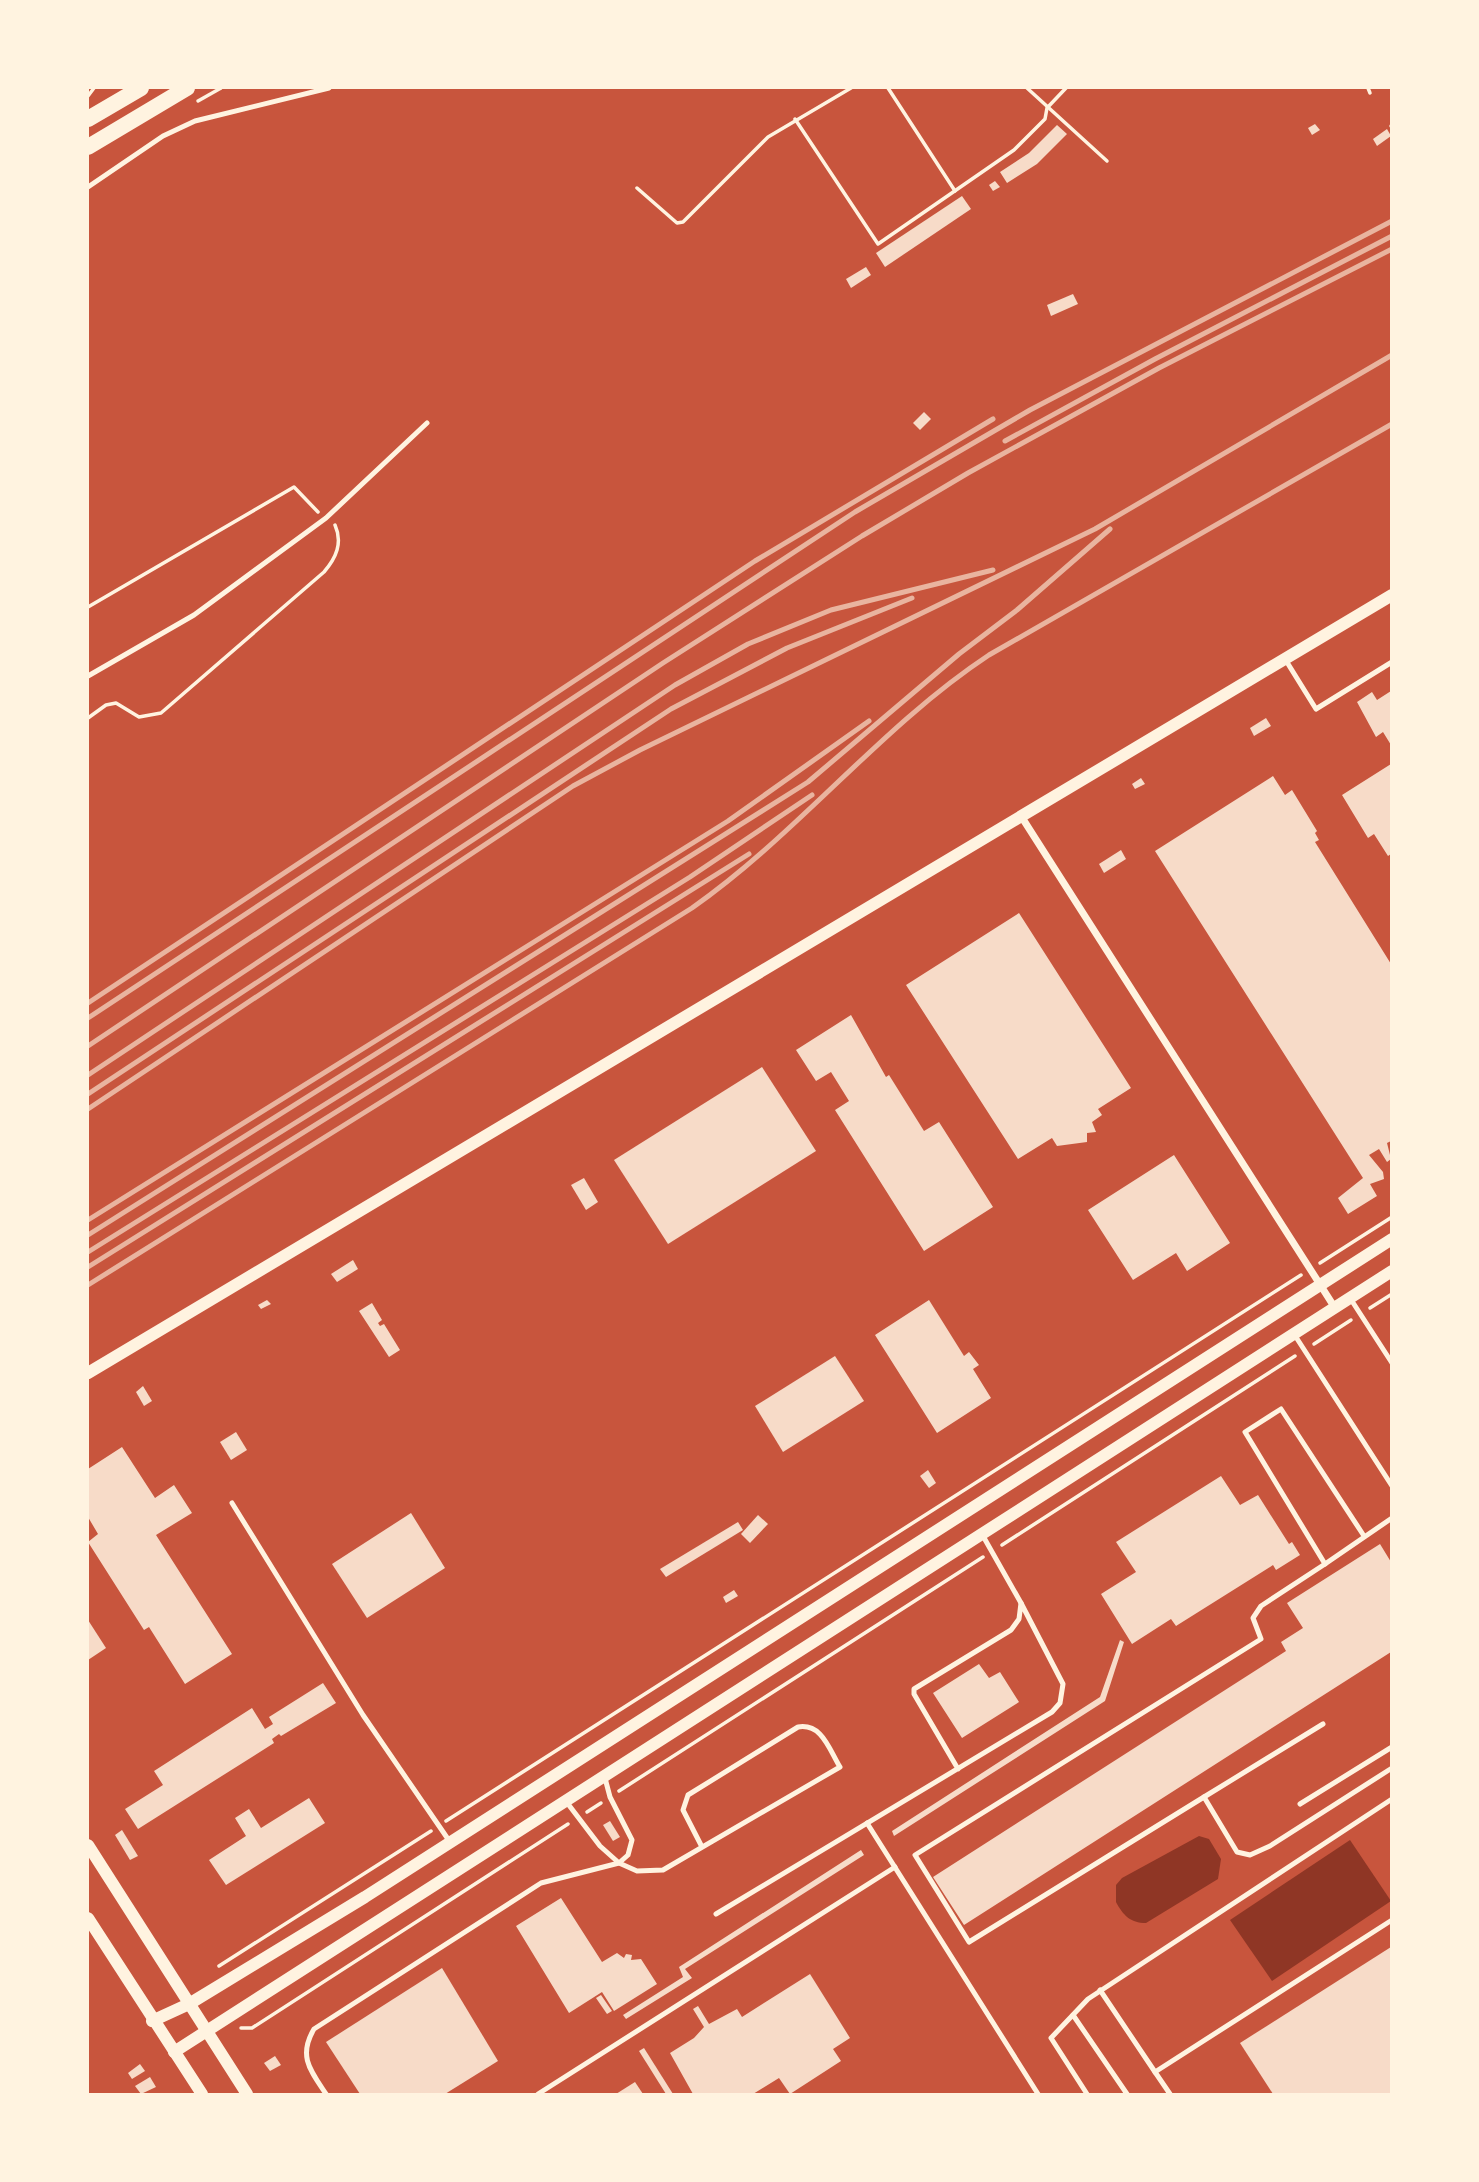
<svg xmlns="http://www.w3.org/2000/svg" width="1479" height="2182" viewBox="0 0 1479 2182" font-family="Manrope,sans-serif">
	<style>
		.water { fill: #8f3625 }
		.building { fill: #f7dbc8 }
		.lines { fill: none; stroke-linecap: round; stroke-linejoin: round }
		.path { stroke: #fff3e0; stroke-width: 3.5 }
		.service { stroke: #fff3e0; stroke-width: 5 }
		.minor { stroke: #fff3e0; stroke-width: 7 }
		.tertiary { stroke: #fff3e0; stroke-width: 12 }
		.primary { stroke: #fff3e0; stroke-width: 16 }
		.rail { stroke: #e9b49f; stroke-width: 5 }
	</style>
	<rect width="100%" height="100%" fill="#c8553d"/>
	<!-- water -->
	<g class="water">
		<path d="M 1199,1836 L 1209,1839 L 1221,1859 L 1218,1879 L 1146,1923 C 1130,1923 1123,1915 1116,1902 L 1116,1885 L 1122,1878 Z"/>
		<polygon points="1350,1840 1391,1901 1272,1981 1230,1920"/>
	</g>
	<!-- building -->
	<g class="building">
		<polygon points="1315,124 1320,130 1312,135 1308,128"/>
		<polygon points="1057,125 1067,134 1037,164 1007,183 1000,172 1029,153"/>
		<polygon points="1387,129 1391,136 1377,146 1373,139"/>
		<polygon points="995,181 1000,187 993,191 989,185"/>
		<polygon points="962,196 971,209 885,267 876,253"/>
		<polygon points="866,267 871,275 851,288 846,279"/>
		<polygon points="1073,294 1078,304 1051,316 1047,305"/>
		<polygon points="924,412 931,419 920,430 913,423"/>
		<polygon points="1391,691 1391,745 1383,732 1376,737 1357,702 1372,692 1377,700"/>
		<polygon points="1266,718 1271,726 1254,736 1250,728"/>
		<polygon points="1391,764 1391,854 1388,856 1374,834 1368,838 1342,795"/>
		<polygon points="1273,776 1285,795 1292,790 1317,831 1315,833 1319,840 1315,842 1391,964 1391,1141 1387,1143 1391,1159 1387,1162 1379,1149 1369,1155 1383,1172 1384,1179 1370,1184 1377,1196 1348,1214 1338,1198 1363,1178 1155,851"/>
		<polygon points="1141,778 1145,784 1135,789 1132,784"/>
		<polygon points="1121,850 1126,859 1104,873 1099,864"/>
		<polygon points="1019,913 1131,1088 1098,1109 1102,1115 1092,1122 1096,1132 1087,1133 1087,1142 1057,1146 1052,1138 1018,1159 906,985"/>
		<polygon points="851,1015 886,1077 889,1075 924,1131 939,1122 993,1207 924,1251 835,1110 849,1101 831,1072 816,1081 796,1050"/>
		<polygon points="762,1067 816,1151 668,1244 614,1160"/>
		<polygon points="1174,1155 1230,1243 1187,1271 1176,1253 1133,1280 1088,1210"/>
		<polygon points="584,1178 598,1202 586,1210 571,1185"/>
		<polygon points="353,1260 358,1269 337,1282 331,1274"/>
		<polygon points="267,1300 271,1304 261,1309 258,1305"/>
		<polygon points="929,1300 964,1356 969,1352 979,1365 973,1369 991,1398 937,1433 875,1335"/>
		<polygon points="372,1303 382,1320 378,1323 380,1326 384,1324 400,1350 389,1357 359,1311"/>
		<polygon points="835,1356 864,1401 783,1452 755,1406"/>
		<polygon points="143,1386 152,1401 144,1406 136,1392"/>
		<polygon points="236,1432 247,1450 231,1460 220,1442"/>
		<polygon points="122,1447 155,1498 174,1485 192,1513 156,1535 232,1654 185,1684 149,1627 144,1630 88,1542 98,1534 88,1517 88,1469"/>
		<polygon points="928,1470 936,1483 929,1488 920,1476"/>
		<polygon points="1221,1476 1240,1505 1258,1495 1289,1544 1292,1542 1300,1555 1276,1570 1273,1565 1176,1626 1171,1619 1132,1644 1101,1594 1136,1572 1116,1542"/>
		<polygon points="411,1513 445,1568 367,1618 332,1564"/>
		<polygon points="758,1515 768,1524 750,1543 741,1534"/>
		<polygon points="738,1522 743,1530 666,1577 660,1569"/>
		<polygon points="1380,1544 1391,1562 1391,1652 964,1925 933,1877 1286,1651 1281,1642 1303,1628 1287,1603"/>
		<polygon points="734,1590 738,1596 726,1603 723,1597"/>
		<polygon points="88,1620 106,1648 88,1660"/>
		<polygon points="1120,1640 1124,1642 1105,1701 894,1836 892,1831 1100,1697"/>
		<polygon points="979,1664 989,1678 1000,1672 1019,1702 962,1738 933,1693"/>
		<polygon points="323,1683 336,1703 281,1736 279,1734 272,1739 274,1743 138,1829 125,1809 163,1785 154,1771 252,1708 265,1729 273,1724 269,1717"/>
		<polygon points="309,1798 325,1823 226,1885 209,1860 246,1836 235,1818 249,1809 261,1828"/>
		<polygon points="610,1821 620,1837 613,1841 603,1825"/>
		<polygon points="122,1830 138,1856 130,1860 115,1835"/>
		<polygon points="861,1850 864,1855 685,1969 692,1978 626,2019 623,2015 683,1977 679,1967"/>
		<polygon points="561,1898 602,1962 617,1953 624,1958 626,1954 632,1955 631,1960 641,1959 657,1984 614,2011 602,1992 569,2013 516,1926"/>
		<polygon points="1391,1947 1391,2094 1273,2094 1240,2043"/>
		<polygon points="442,1968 498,2061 445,2094 360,2094 326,2042"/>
		<polygon points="810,1974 850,2038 833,2049 841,2061 790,2094 779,2078 753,2094 693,2094 670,2053 694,2038 704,2027 693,2009 698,2006 709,2024 737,2009 742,2017"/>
		<polygon points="601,1995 612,2011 607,2014 596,1998"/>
		<polygon points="644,2048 673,2094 666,2094 639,2051"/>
		<polygon points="275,2056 281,2065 270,2071 264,2063"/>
		<polygon points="140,2064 145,2071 132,2079 128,2073"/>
		<polygon points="150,2077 156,2087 141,2094 135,2086"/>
		<polygon points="635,2082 643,2094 616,2094"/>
	</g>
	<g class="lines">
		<!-- path -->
		<g class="path">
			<polyline points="888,88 955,191"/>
			<polyline points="1027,88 1107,161"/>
			<polyline points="1368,88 1370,93"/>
			<polyline points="88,96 94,88"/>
			<polyline points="198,101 221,88"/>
			<polyline points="795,119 878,244 1014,150 1045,119 1047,108 1066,88"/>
			<polyline points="1391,126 1392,126"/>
			<polyline points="637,188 677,223 683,222 768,137 851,88"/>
			<polyline points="88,607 294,487 318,512"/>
			<path d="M 88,718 L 106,705 L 116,703 L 139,717 L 161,713 L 324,572 C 336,558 343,543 335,525"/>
			<polyline points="1320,1263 1392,1217"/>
			<polyline points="1370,1308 1392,1294"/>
			<polyline points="1314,1344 1351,1320"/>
			<polyline points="1002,1545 1295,1356"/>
			<polyline points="619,1791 983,1557"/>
			<polyline points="587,1812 601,1803"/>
			<polyline points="446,1821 1301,1275"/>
			<polyline points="219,1966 431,1831"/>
			<polyline points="241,2028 252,2028 568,1824"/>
		</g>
		<!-- service -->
		<g class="service">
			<polyline points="88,187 163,136 195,121 329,88"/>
			<polyline points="1285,659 1316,709 1392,662"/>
			<polyline points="88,676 194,615 326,518 427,423"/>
			<polyline points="1350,1298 1392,1363"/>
			<polyline points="1294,1334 1392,1486"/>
			<polyline points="232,1503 363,1715 450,1842"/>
			<polyline points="983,1536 1021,1603"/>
			<polyline points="1364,1536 1281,1409 1245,1432 1325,1564 1392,1518"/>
			<polyline points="1325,1564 1261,1606 1253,1618 1261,1639 915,1855 969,1942 1204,1797 1237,1852 1250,1855 1270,1846 1392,1768"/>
			<polyline points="1204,1797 1323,1724"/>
			<polyline points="565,1800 600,1846 619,1863 628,1855 632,1840 610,1797 605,1778"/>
			<polyline points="1300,1804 1392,1747"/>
			<polyline points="867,1823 1038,2094"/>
			<polyline points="716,1914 1052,1712 1060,1703 1063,1684 1021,1603 1019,1619 1011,1630 914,1689 914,1694 958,1769"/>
			<polyline points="1100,1990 1155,2072"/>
			<polyline points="1073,2015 1127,2094"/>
			<path d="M 326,2094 C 310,2070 298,2056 314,2029 L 541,1883 L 619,1863 L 637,1871 L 663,1870 L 840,1767 C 829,1749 822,1723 798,1727 L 688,1795 L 683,1810 L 702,1847"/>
			<polyline points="538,2094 895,1867"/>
			<polyline points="1087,2094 1051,2038 1088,1999 1392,1799"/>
			<polyline points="1170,2094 1155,2072 1392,1920"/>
		</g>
		<!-- minor -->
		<polyline class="minor" points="1021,816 1335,1308"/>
		<!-- tertiary -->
		<g class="tertiary">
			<polyline points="88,1373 1392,595"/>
			<polyline points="88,1845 247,2094"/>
			<polyline points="88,1918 202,2094"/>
			<polyline points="152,2021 189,2004 365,1897 1392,1239"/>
			<polyline points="174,2052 1392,1271"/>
		</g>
		<!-- primary -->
		<g class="primary">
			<polyline points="88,119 141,88"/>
			<polyline points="88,147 187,88"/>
		</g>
		<!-- rail -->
		<g class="rail">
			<polyline points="1005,441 1155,359 1392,236"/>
			<polyline points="88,1003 755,561 993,419"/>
			<polyline points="88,1018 855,512 1030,410 1392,221"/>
			<polyline points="88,1046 663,663 862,536 968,473 1159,368 1392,249"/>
			<polyline points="88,1075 675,685 748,644 831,610 993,570"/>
			<polyline points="88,1094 671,709 787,648 912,598"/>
			<polyline points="88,1109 573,786 640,750 1095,529 1392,355"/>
			<polyline points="88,1220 728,821 869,721"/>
			<polyline points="88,1235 808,782 959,654 1017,610 1110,529"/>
			<polyline points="88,1252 690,877 812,795"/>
			<polyline points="88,1267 749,854"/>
			<path d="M 88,1285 L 692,908 C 799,833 880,727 989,655 L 1392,424"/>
		</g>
	</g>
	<!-- border -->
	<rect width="1479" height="2182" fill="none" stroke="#fff3e0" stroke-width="178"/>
</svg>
